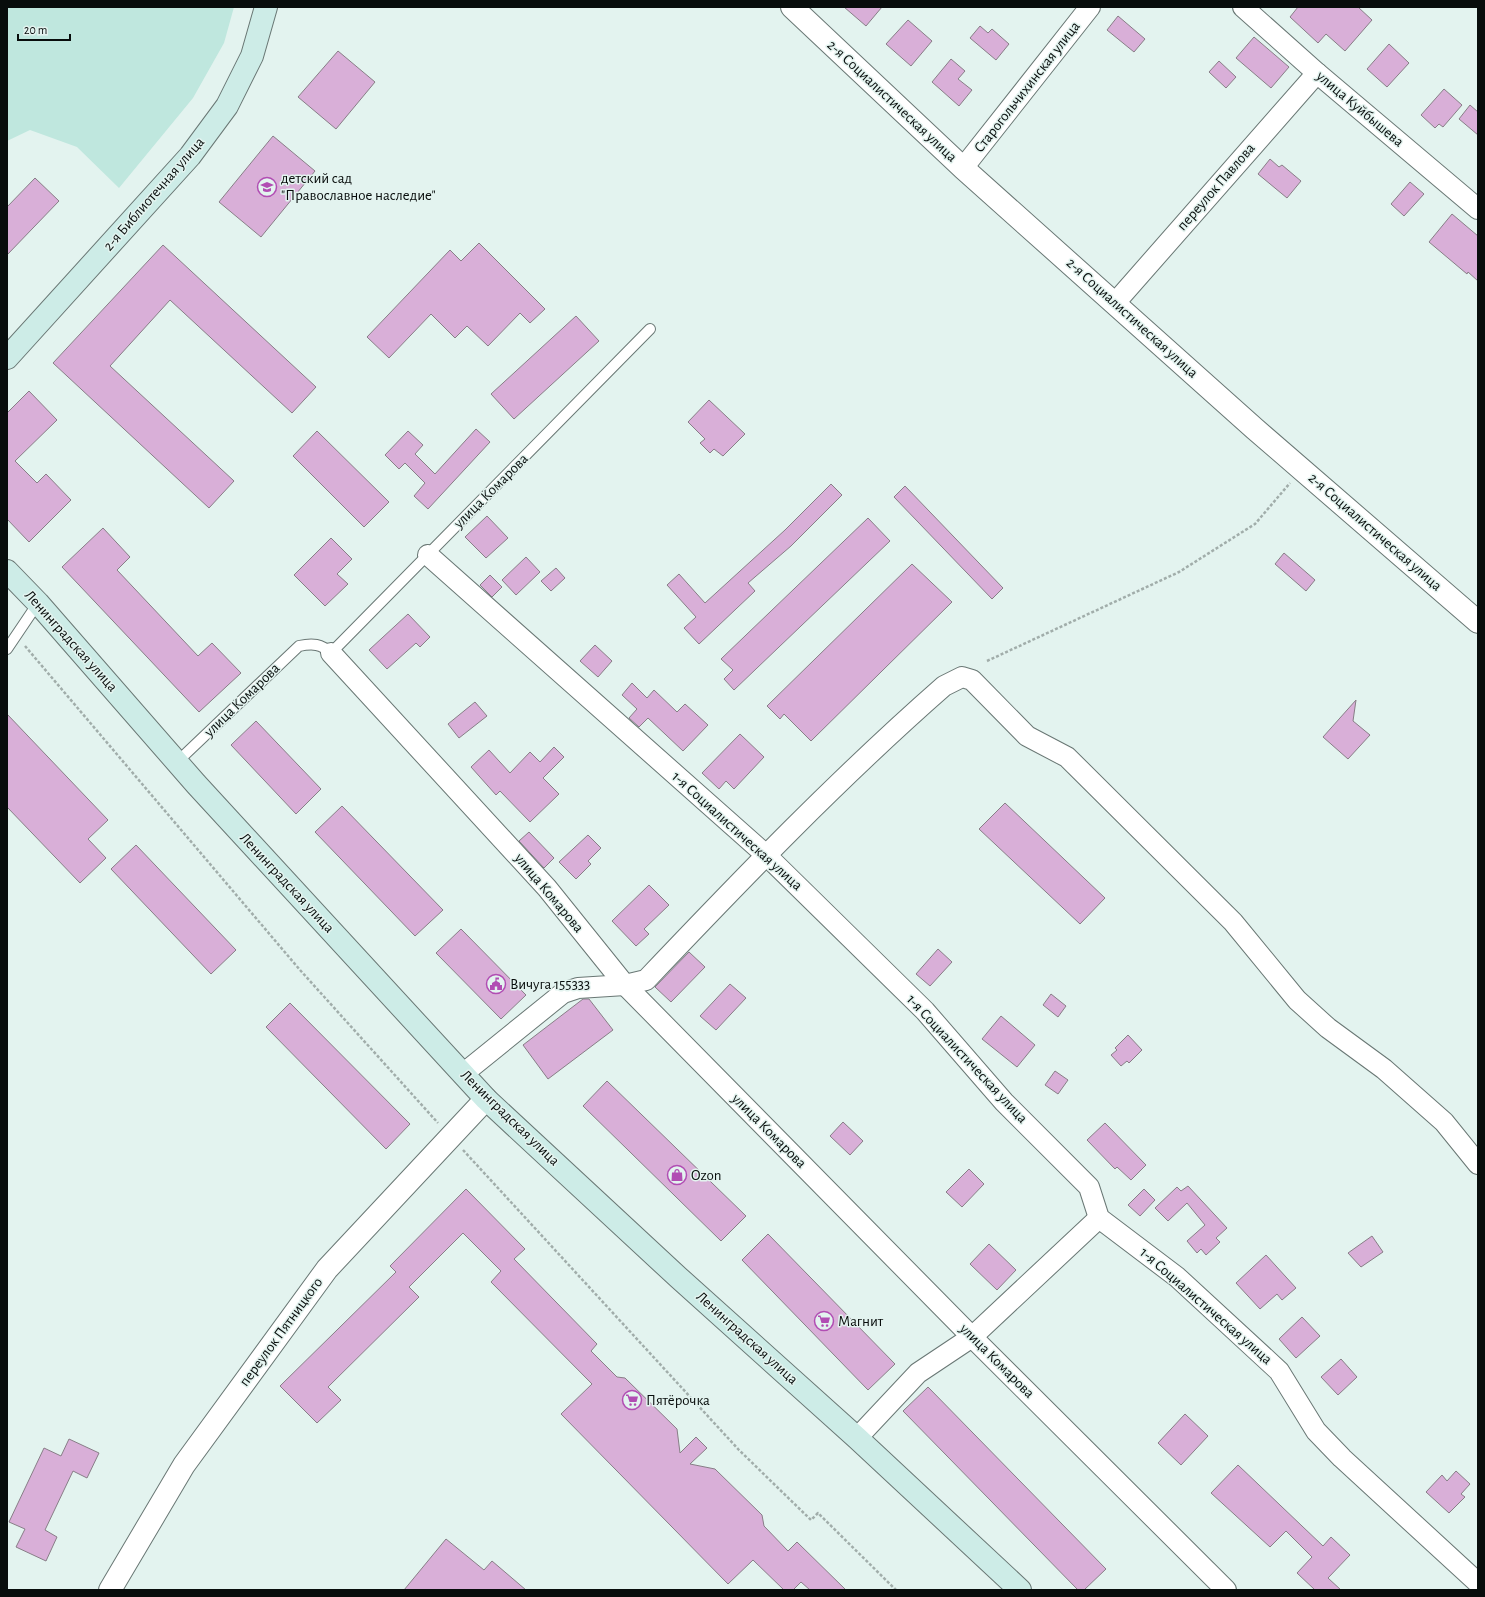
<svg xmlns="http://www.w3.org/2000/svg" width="1485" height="1597" viewBox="0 0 1485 1597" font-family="'Alegreya Sans',sans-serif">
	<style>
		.green { fill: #bfe7de }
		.building { fill: #d9afd8; stroke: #887e87 }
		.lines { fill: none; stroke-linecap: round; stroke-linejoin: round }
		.service-casing { stroke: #697774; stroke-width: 12 }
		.minor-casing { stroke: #697774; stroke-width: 22 }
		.tertiary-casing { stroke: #697774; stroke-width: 24 }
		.secondary-casing { stroke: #697774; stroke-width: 24 }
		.path { stroke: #a1adaa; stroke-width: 2.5; stroke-dasharray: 3 2; stroke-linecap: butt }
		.service { stroke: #fff; stroke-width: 10 }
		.minor { stroke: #fff; stroke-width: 20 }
		.tertiary { stroke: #fff; stroke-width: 22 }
		.secondary { stroke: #cdece7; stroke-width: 22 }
		.labels { text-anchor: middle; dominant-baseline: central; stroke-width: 3; stroke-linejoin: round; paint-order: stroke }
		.street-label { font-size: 15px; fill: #080d0c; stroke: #e3f3ef }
		.poi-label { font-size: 15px; fill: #080d0c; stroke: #e3f3ef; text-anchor: start }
	</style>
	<rect width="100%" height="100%" fill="#e3f3ef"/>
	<!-- green -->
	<polygon class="green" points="7,7 234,7 224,43 193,98 119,188 77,147 30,130 7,141"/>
	<!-- building -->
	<g class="building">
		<polygon points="844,7 882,7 866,26"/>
		<polygon points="1298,7 1358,7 1372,20 1345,51 1326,34 1318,43 1290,17"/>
		<polygon points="1118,16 1145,39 1134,52 1107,30"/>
		<polygon points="908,20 932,41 911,66 886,44"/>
		<polygon points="980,26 988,33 992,29 1009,44 996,60 970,38"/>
		<polygon points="1254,37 1289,67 1271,88 1236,58"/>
		<polygon points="1389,44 1409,63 1387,87 1367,69"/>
		<polygon points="338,51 375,82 336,129 298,97"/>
		<polygon points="951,59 965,71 958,79 972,90 959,106 932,82"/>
		<polygon points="1219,61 1236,77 1226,88 1209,72"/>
		<polygon points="1444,89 1462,105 1443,127 1439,124 1435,128 1421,115"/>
		<polygon points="1470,105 1478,112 1478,135 1459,119"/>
		<polygon points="273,136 315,171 261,237 219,202"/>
		<polygon points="1270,159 1279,167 1282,165 1301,181 1287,198 1258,174"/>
		<polygon points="35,178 59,201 7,255 7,207"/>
		<polygon points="1410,182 1424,194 1404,216 1391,204"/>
		<polygon points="1452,214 1478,236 1478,281 1468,272 1467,274 1429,242"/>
		<polygon points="479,243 545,309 530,323 520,313 488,346 467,326 455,338 431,314 389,358 367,337 450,250 461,261"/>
		<polygon points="163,245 316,387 292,413 170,300 110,366 234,481 209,508 53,363"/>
		<polygon points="576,316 599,341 514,419 491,394"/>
		<polygon points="29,391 57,420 15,461 37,483 46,474 71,500 29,542 7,519 7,413"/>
		<polygon points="709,400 745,434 723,456 714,449 710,453 700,443 705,439 688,422"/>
		<polygon points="476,429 490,442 428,509 414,496 425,483 405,463 399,469 385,455 408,431 423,445 415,454 435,474"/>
		<polygon points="317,431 389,502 364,527 293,456"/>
		<polygon points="831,484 842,495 791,546 748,583 755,591 699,644 684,628 696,617 667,585 679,574 705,603 785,530"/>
		<polygon points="905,486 1003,588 992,599 894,497"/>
		<polygon points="487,516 508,538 486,558 465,537"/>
		<polygon points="868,518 890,541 734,690 724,679 733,670 721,659"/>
		<polygon points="103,528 130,557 117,570 198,656 212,643 241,673 199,712 62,567"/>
		<polygon points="331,538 352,559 337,574 348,584 325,606 294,575"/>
		<polygon points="1284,553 1315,580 1306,591 1275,564"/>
		<polygon points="526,557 540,572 516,595 502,580"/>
		<polygon points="912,564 952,602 811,741 784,714 780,719 767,706"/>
		<polygon points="556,568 565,578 551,591 541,581"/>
		<polygon points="490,575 502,587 492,597 480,585"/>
		<polygon points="408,614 430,637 420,647 416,643 387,669 369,650"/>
		<polygon points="595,645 612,661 598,677 580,661"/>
		<polygon points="632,683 647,698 654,690 677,712 685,704 708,725 683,751 648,718 639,727 629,718 637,709 622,695"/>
		<polygon points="1356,700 1353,721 1370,735 1348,759 1323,737"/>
		<polygon points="475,702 487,716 459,738 448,724"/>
		<polygon points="7,714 108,820 88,839 106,858 80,883 7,807"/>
		<polygon points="256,721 321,789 296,814 231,745"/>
		<polygon points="740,734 764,757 734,789 726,781 719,789 702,773"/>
		<polygon points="554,747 564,757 543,778 559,794 530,822 500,791 496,795 471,767 489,750 510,773 530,752 540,762"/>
		<polygon points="1005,803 1105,898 1080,924 979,829"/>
		<polygon points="342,806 443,910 415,936 315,832"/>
		<polygon points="529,832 554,858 544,868 519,841"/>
		<polygon points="588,835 601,848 588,861 591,864 576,879 559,862"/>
		<polygon points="136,845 236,950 211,974 111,869"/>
		<polygon points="649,885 669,905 644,929 649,934 636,946 612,921"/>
		<polygon points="461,929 526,995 501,1019 436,953"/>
		<polygon points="938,949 952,962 930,986 916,974"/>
		<polygon points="689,952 705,967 671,1002 655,987"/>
		<polygon points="730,984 746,998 716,1030 700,1016"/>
		<polygon points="1051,994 1066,1006 1058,1017 1043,1005"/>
		<polygon points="583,999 589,999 613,1030 548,1079 523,1045"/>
		<polygon points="290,1003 410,1124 386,1149 266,1027"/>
		<polygon points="1001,1016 1035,1045 1017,1067 982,1039"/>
		<polygon points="1128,1035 1142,1050 1129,1063 1127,1061 1121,1066 1111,1055 1117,1050 1115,1048"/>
		<polygon points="1055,1071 1068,1080 1058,1094 1045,1085"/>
		<polygon points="607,1081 746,1216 721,1241 583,1106"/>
		<polygon points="843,1122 863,1141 850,1155 830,1136"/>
		<polygon points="1105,1123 1146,1165 1131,1180 1117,1167 1115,1169 1087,1140"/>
		<polygon points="969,1169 984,1184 962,1207 946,1192"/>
		<polygon points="1188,1186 1227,1228 1216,1238 1220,1242 1206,1255 1201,1249 1197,1253 1187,1241 1205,1225 1187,1203 1168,1221 1155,1208 1177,1187 1181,1191"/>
		<polygon points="466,1189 525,1249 514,1259 597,1344 591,1351 617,1377 625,1378 677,1429 680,1453 696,1437 707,1448 690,1464 715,1469 762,1515 764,1526 788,1551 797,1542 846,1590 810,1590 801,1582 793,1590 784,1590 753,1560 728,1584 561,1414 592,1384 491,1282 501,1271 463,1233 409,1287 419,1297 328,1387 341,1400 317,1423 280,1386 396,1272 390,1266"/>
		<polygon points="1144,1189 1155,1200 1140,1216 1128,1205"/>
		<polygon points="768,1234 895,1364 868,1390 742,1260"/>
		<polygon points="1372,1236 1383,1252 1361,1267 1348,1253"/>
		<polygon points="989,1244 1016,1270 997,1290 970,1264"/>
		<polygon points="1266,1255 1296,1288 1282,1300 1277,1294 1260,1309 1236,1283"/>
		<polygon points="1302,1317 1320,1336 1296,1358 1279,1339"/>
		<polygon points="1341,1359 1357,1377 1338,1395 1321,1377"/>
		<polygon points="928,1387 1106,1569 1084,1590 1078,1590 903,1411"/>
		<polygon points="1185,1414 1208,1436 1181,1465 1158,1443"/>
		<polygon points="69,1439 99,1453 87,1478 73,1471 45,1530 57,1537 46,1561 16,1547 25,1529 9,1522 44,1448 61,1456"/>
		<polygon points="1238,1465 1323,1546 1331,1537 1350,1555 1328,1578 1341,1590 1315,1590 1297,1573 1312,1557 1286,1531 1270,1547 1211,1493"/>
		<polygon points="1456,1471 1470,1484 1461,1494 1465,1497 1449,1513 1426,1492 1442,1475 1447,1481"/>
		<polygon points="446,1539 484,1570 492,1561 526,1590 404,1590"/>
	</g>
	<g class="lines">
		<!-- service casing -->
		<g class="service-casing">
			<g id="service">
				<polyline points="7,649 38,603"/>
				<path d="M 177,762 L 299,646 C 313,643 321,644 331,653 L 650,329"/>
			</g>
		</g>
		<!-- minor casing -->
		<g class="minor-casing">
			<g id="minor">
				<polyline points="1243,7 1317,73 1478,209"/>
				<polyline points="963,168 1090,7"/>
				<polyline points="1115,303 1317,73"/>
				<polyline points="428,555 766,855 925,1011 1004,1102 1089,1187 1099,1218 1177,1277 1279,1371 1316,1431 1342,1458 1478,1583"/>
				<polyline points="331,653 547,888 625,985 972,1337 1226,1590"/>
				<path d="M 464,1073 L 563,993 L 578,988 L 625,985 L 646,980 C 742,879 839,778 944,686 L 962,677 L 972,680 L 1027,736 L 1067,757 L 1233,922 L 1297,1000 L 1328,1028 L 1384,1069 L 1444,1122 L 1478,1164"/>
				<polyline points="857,1438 918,1373 972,1337 1099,1218"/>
			</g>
		</g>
		<!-- tertiary casing -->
		<g class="tertiary-casing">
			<g id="tertiary">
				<polyline points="792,7 963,168 1255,429 1478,622"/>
				<polyline points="110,1590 184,1465 327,1269 486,1099"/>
			</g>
		</g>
		<!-- secondary casing -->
		<g class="secondary-casing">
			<g id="secondary">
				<polyline points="7,358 190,156 227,106 252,56 266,7"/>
				<polyline points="7,571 38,603 196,784 486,1099 679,1278 857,1438 1020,1590"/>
			</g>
		</g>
		<!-- path -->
		<g class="path">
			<polyline points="25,646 300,970 438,1123"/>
			<polyline points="987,661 1179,572 1255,524 1290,483"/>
			<polyline points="463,1150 739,1450 811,1520 818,1513 896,1590"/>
		</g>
		<!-- service -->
		<use href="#service" class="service"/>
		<!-- minor -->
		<use href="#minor" class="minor"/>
		<!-- tertiary -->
		<use href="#tertiary" class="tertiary"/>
		<!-- secondary -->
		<use href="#secondary" class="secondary"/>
	</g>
	<!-- icons -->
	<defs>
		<g id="school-ring" transform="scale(1)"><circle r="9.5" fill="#e3f3ef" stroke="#b14db3" stroke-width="1.5"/><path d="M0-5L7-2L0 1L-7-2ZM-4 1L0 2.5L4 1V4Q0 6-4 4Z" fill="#b14db3"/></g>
		<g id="civic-ring" transform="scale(1)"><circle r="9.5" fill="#e3f3ef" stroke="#b14db3" stroke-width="1.5"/><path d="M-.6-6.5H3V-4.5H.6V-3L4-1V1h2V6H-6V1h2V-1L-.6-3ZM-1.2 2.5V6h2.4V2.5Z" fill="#b14db3"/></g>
		<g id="shop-ring" transform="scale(1)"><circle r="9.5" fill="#e3f3ef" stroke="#b14db3" stroke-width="1.5"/><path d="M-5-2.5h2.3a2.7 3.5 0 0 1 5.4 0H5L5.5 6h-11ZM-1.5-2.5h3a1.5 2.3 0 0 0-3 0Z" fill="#b14db3"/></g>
		<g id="supermarket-ring" transform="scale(1)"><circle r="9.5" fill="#e3f3ef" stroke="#b14db3" stroke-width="1.5"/><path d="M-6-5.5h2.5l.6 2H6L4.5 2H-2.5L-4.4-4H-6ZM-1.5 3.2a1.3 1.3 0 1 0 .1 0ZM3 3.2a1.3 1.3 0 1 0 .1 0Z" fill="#b14db3"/></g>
	</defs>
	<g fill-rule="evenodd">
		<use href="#school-ring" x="267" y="187"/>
		<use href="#civic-ring" x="496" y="984"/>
		<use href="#shop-ring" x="677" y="1175"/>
		<use href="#supermarket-ring" x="824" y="1321"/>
		<use href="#supermarket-ring" x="632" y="1400"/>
	</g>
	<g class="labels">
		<!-- street labels -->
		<g class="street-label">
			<text transform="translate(1027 87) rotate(-52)">Старогольчихинская улица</text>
			<text transform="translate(892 101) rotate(43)">2-я Социалистическая улица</text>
			<text transform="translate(1360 109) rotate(40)">улица Куйбышева</text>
			<text transform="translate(1216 187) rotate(-49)">переулок Павлова</text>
			<text transform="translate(154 194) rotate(-49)">2-я Библиотечная улица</text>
			<text transform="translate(1132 318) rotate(42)">2-я Социалистическая улица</text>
			<text transform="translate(491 491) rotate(-45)">улица Комарова</text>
			<text transform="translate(1375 532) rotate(41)">2-я Социалистическая улица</text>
			<text transform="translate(71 641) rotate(48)">Ленинградская улица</text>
			<text transform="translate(242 700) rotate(-44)">улица Комарова</text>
			<text transform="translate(737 831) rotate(42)">1-я Социалистическая улица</text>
			<text transform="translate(287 883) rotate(47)">Ленинградская улица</text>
			<text transform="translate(549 893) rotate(50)">улица Комарова</text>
			<text transform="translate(967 1059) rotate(47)">1-я Социалистическая улица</text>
			<text transform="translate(510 1118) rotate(44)">Ленинградская улица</text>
			<text transform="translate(769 1131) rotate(45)">улица Комарова</text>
			<text transform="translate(1206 1306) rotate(41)">1-я Социалистическая улица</text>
			<text transform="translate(281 1332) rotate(-54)">переулок Пятницкого</text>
			<text transform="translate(747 1338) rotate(42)">Ленинградская улица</text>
			<text transform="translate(997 1361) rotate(45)">улица Комарова</text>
		</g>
		<!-- poi labels -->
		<g class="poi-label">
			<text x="281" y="178">детский сад<tspan x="281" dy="17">"Православное наследие"</tspan></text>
			<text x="510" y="984">Вичуга 155333</text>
			<text x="691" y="1175">Ozon</text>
			<text x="838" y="1321">Магнит</text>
			<text x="646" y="1400">Пятёрочка</text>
		</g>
	</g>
	<!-- border -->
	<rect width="1485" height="1597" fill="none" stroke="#080d0c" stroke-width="16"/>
	<!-- scale -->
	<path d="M18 34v6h52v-6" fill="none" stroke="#080d0c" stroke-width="2"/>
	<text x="24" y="34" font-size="12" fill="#080d0c" stroke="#e3f3ef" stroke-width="3" paint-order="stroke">20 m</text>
</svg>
